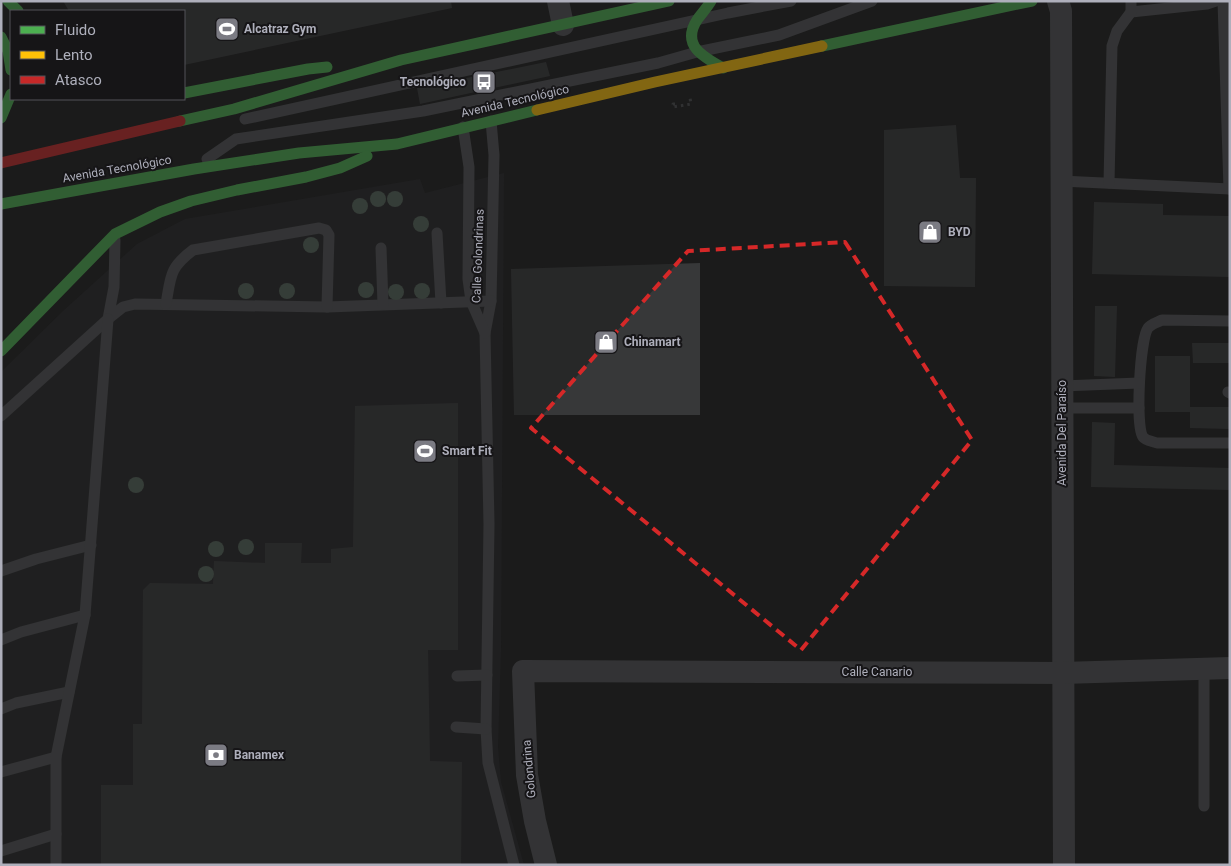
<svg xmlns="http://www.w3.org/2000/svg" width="1231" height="866" viewBox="0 0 1231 866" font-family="Roboto,sans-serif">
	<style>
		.built { fill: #252527 }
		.building { fill: #373839 }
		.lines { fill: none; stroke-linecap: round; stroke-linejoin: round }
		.path { stroke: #4b4c4f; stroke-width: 3; stroke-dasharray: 2.5 4; stroke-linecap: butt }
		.lane { stroke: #505154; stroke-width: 11 }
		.street { stroke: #505154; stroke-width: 22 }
		.fast { stroke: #4caf50; stroke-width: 11 }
		.slow { stroke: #ffc107; stroke-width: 11 }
		.jam { stroke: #c62828; stroke-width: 11 }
		.tree { fill: #56665b }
		.marked { fill: none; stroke: #d62828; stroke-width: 4; stroke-dasharray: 10 6; stroke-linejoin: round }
		.labels { text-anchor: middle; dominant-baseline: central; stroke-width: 4; stroke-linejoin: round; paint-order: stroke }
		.poi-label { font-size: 12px; font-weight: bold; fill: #aeafbb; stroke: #161517; text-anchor: start }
		.street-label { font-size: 12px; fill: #aeafbb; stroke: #161517 }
	</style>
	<rect width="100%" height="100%" fill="#1b1b1b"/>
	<!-- built -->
	<polygon class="built" points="504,173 501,649 498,747 501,782 524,865 1,865 1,372 63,311 137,244 185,219 420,179 425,193"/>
	<!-- building -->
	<g class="building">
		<polygon points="63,1 451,1 452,8 184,65 184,11 69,11"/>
		<polygon points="546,62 550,76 420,104 417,88"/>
		<polygon points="956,125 960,178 976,178 975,287 884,286 884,130"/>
		<polygon points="1094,202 1163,204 1163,215 1230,216 1230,277 1092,274"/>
		<polygon points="700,263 700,415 514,415 511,269"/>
		<polygon points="1095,306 1117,306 1115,377 1094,376"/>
		<polygon points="1192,343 1230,343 1230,363 1193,363"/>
		<polygon points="1155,356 1190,356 1190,407 1230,407 1230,429 1190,428 1190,412 1155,412"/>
		<polygon points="458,403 458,650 428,650 430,761 462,762 461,865 101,865 101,785 133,785 133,724 142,724 143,590 150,583 213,584 214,561 265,563 265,543 302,543 301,563 331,563 331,549 353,547 355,406"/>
		<polygon points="1092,422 1115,423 1114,465 1230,468 1230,490 1091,487"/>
	</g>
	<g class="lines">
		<!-- path -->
		<polyline class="path" points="675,104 673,104 673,107 691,104 690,98"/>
		<!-- lane -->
		<g class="lane">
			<polyline points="1223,1 1229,189"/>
			<polyline points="1131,12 1207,4 1216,1"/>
			<polyline points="245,119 728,13 791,1"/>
			<polyline points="491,121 494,155 491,301 485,333 489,524 486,729 488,763 514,865"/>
			<polyline points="463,127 469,167 468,279 471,301 485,333"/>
			<polyline points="207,159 236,139 423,111 658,63 697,52 779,35 872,1"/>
			<polyline points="1061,181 1230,189"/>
			<polyline points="1109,183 1112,46 1117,31 1131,12 1131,1"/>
			<polyline points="437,233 441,303"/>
			<polyline points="115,240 114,287 108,319 123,307 135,304 327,307 491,301"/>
			<polyline points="381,248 383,304"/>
			<path d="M 166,304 C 171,276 169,268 193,250 L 319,228 L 326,230 L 329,235 L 327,307"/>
			<path d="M 1230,321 L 1162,320 C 1158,322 1151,324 1148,328 C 1140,339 1135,426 1143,437 C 1146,441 1152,441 1157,443 L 1230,443"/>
			<polyline points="1062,386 1139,383"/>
			<polyline points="1228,392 1230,393"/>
			<polyline points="1062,408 1139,408"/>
			<polyline points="1,416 108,319"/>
			<polyline points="1,571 36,559 91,545"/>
			<polyline points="1,640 21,632 85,615"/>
			<polyline points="1204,669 1204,806"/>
			<polyline points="457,676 487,675"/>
			<polyline points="1,709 16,703 69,692"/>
			<polyline points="456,727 486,729"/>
			<polyline points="1,772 56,757"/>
			<polyline points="1,851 56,834"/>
			<polyline points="56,865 56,757 85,615 108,319"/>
		</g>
		<!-- street -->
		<g class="street">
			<polyline points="558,1 563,25"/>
			<polyline points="1058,1 1061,11 1064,865"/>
			<polyline points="546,865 535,821 527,775 523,671 1062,673 1230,668"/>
		</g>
		<!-- fast -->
		<g class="fast">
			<polyline points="8,1 18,11"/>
			<path d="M 711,1 C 707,8 701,14 697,20 C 681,45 703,57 723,68"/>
			<polyline points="1,37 8,51 11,70"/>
			<polyline points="822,46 1032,1"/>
			<polyline points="184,93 308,69 327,67"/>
			<polyline points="1,118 11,94"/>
			<polyline points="180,121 234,109 401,60 669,1"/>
			<polyline points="1,204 194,169 299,153 397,144 537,110"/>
			<polyline points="1,351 115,234 160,212 191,201 237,190 306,177 340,168 367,156"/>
		</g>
		<!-- slow -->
		<polyline class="slow" points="537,110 655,82 822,46"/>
		<!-- jam -->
		<polyline class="jam" points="1,163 180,121"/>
	</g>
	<!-- trees -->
	<g class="tree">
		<circle cx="378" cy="199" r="8"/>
		<circle cx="395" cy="199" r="8"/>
		<circle cx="360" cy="206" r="8"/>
		<circle cx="421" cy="224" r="8"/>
		<circle cx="311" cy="245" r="8"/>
		<circle cx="366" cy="290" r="8"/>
		<circle cx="246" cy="291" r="8"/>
		<circle cx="287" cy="291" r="8"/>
		<circle cx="422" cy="291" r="8"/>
		<circle cx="396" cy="292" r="8"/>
		<circle cx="136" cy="485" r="8"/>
		<circle cx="246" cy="547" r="8"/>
		<circle cx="216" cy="549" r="8"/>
		<circle cx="206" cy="574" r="8"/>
	</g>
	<!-- marked area -->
	<path d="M0 0H1231V866H0ZM 845,242 L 972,440 L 801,650 L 531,428 L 688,251 Z" fill="#1b1b1b" fill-opacity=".55" fill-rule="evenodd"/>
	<path class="marked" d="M 845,242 L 972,440 L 801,650 L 531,428 L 688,251 Z"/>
	<!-- icons -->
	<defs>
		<g id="stadium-square" transform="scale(1.25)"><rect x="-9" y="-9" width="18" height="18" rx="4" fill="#7b7b83" stroke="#161517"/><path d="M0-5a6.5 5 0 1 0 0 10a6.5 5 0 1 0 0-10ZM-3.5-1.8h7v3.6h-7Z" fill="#fff"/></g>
		<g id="bus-square" transform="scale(1.25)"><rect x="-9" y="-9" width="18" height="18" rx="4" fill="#7b7b83" stroke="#161517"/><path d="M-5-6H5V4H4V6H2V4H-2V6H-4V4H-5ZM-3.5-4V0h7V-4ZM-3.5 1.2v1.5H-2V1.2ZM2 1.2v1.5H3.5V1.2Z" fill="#fff"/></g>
		<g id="shop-square" transform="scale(1.25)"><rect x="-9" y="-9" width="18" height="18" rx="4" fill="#7b7b83" stroke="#161517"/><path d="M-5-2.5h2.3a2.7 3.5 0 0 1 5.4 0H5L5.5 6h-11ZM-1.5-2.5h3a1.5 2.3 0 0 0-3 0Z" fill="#fff"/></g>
		<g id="bank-square" transform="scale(1.25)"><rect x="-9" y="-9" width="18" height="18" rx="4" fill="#7b7b83" stroke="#161517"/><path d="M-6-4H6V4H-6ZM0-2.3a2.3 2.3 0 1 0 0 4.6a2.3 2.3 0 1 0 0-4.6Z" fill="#fff"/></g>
	</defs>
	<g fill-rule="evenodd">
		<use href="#stadium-square" x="227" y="29"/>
		<use href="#bus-square" x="484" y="82"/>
		<use href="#shop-square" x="930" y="232"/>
		<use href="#shop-square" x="606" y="342"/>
		<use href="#stadium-square" x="425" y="451"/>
		<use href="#bank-square" x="216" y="755"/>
	</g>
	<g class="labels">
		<!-- poi labels -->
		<g class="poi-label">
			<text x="244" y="29">Alcatraz Gym</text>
			<text x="466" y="82" text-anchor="end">Tecnológico</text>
			<text x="948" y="232">BYD</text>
			<text x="624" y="342">Chinamart</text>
			<text x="442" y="451">Smart Fit</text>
			<text x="234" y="755">Banamex</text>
		</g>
		<!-- street labels -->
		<g class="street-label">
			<text transform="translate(515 101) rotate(-13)">Avenida Tecnológico</text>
			<text transform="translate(117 169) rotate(-10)">Avenida Tecnológico</text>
			<text transform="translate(478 256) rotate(-88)">Calle Golondrinas</text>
			<text transform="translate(1062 433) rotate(-90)">Avenida Del Paraíso</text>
			<text x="877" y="672">Calle Canario</text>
			<text transform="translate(529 769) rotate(-95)">Golondrina</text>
		</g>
	</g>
	<!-- border -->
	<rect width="1231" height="866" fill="none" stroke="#aeafbb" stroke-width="5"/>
	<!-- legend -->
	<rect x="10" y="10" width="175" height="90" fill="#161517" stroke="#535359"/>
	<rect x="20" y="26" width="25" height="8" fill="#4caf50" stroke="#535359"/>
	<text x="55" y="35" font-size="15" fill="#aeafbb">Fluido</text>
	<rect x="20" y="51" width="25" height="8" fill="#ffc107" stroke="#535359"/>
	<text x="55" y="60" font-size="15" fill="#aeafbb">Lento</text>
	<rect x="20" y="76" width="25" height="8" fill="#c62828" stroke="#535359"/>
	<text x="55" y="85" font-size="15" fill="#aeafbb">Atasco</text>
</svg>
